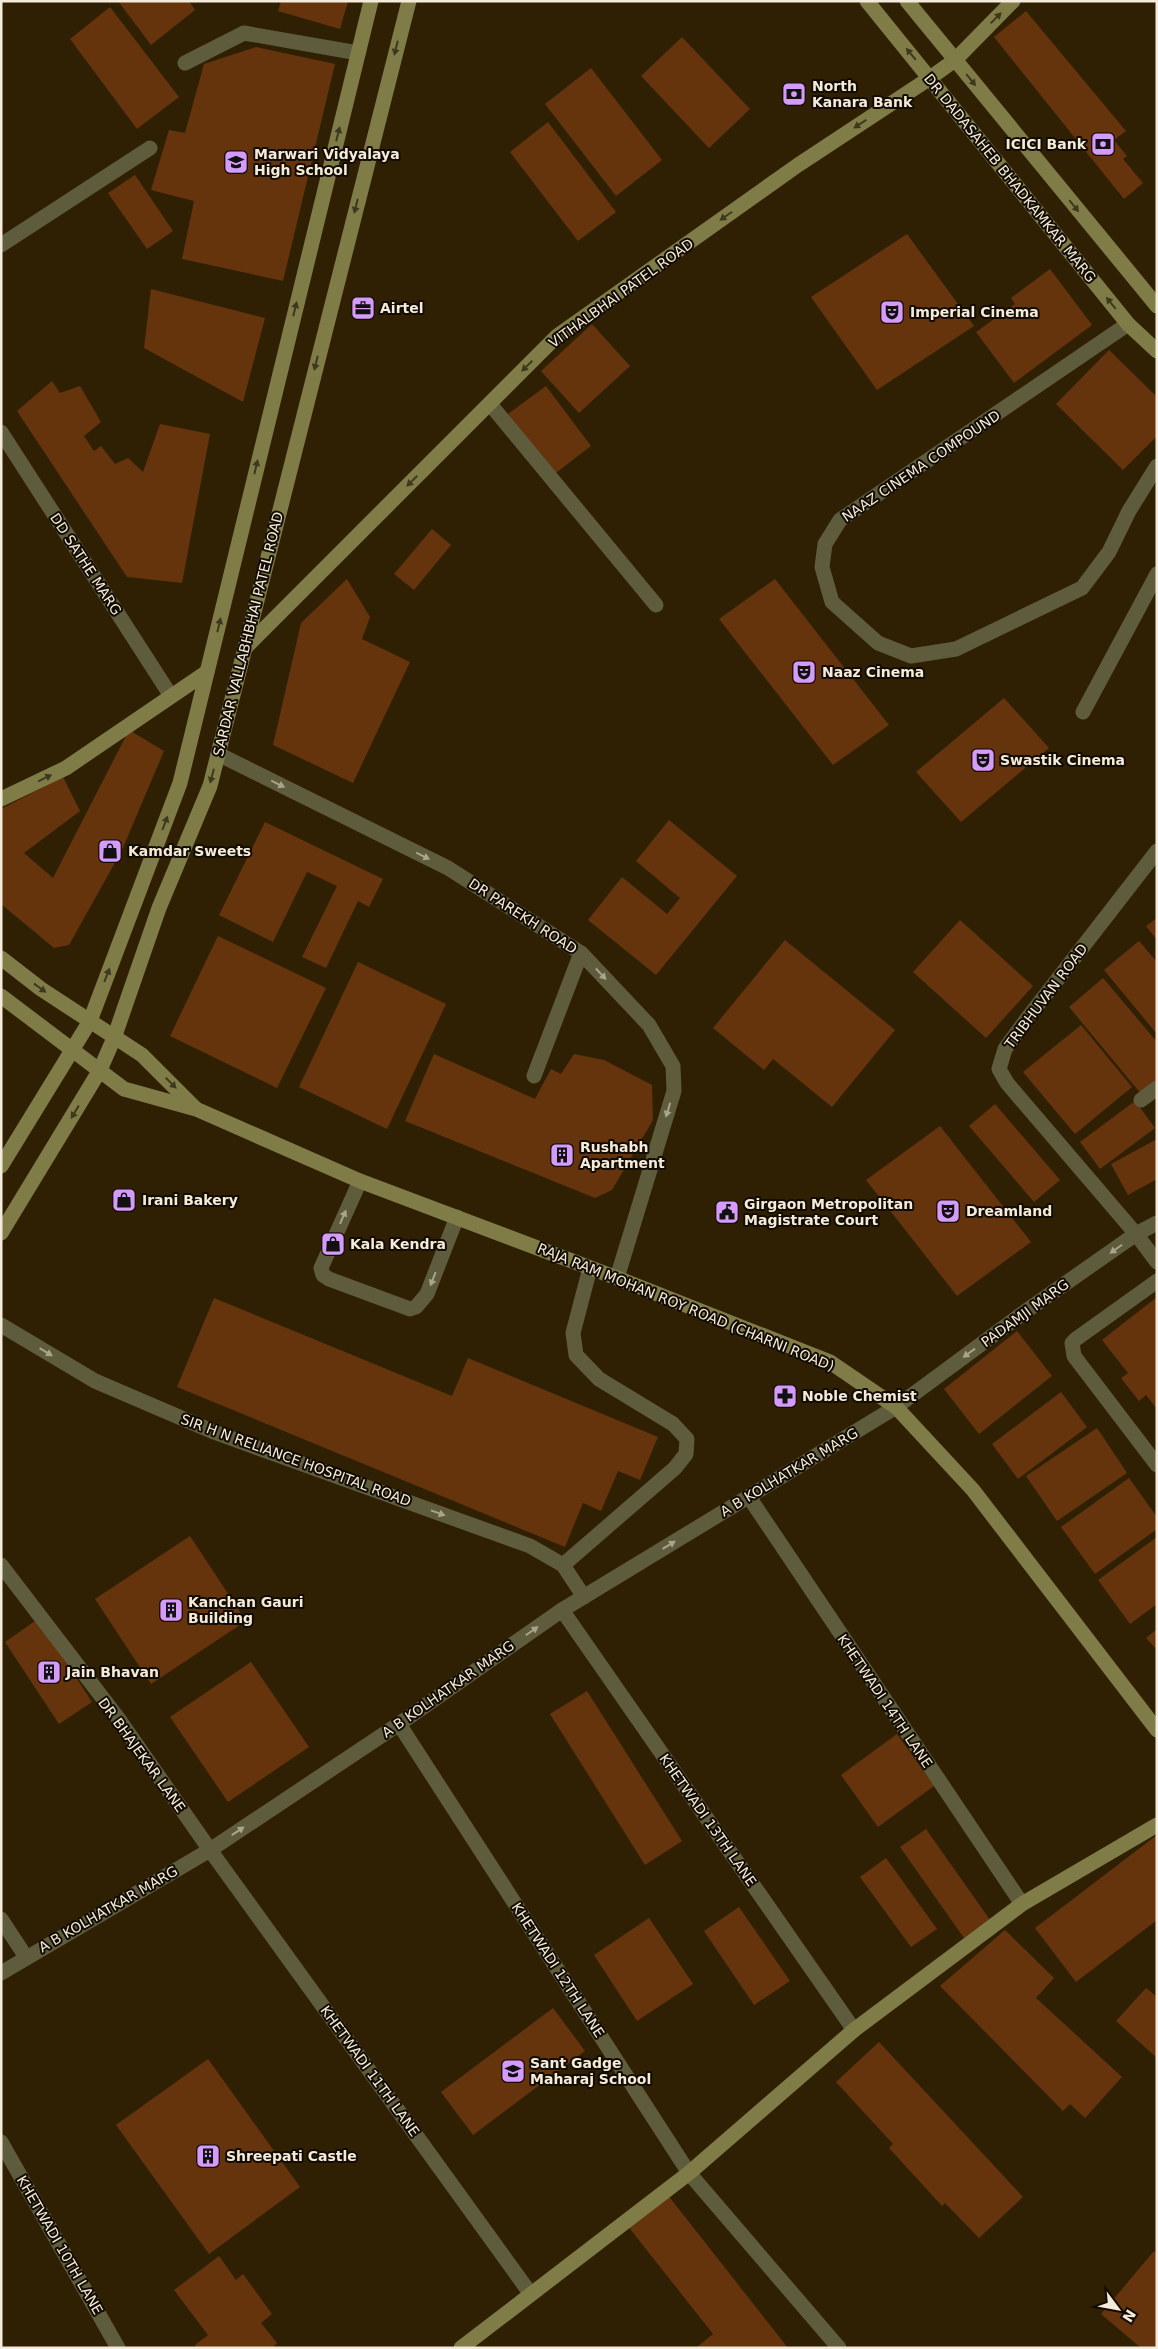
<svg xmlns="http://www.w3.org/2000/svg" width="1158" height="2349" viewBox="0 0 1158 2349" font-family="'DejaVu Sans',sans-serif">
	<style>
		.building { fill: #65340d }
		.lines { fill: none; stroke-linecap: round; stroke-linejoin: round }
		.lane { stroke: #5e5c3c; stroke-width: 15 }
		.street { stroke: #5e5c3c; stroke-width: 15 }
		.secondary { stroke: #7f7c48; stroke-width: 15 }
		.oneway { fill: #3e381e }
		.oneway2 { fill: #aaa48b }
		.labels { text-anchor: middle; dominant-baseline: central; stroke-width: 4; stroke-linejoin: round; paint-order: stroke }
		.poi-label { font-size: 14px; font-weight: bold; fill: #f5ebda; stroke: #120b02; text-anchor: start }
		.street-label { font-size: 14px; fill: #f5ebda; stroke: #120b02 }
	</style>
	<rect width="100%" height="100%" fill="#2f2003"/>
	<!-- building -->
	<g class="building">
		<polygon points="118,1 189,1 195,10 151,45"/>
		<polygon points="281,1 348,1 340,29 278,11"/>
		<polygon points="110,7 179,97 137,129 70,39"/>
		<polygon points="1026,11 1126,131 1114,140 1127,156 1123,159 1143,183 1124,199 994,37"/>
		<polygon points="682,37 750,109 709,148 641,76"/>
		<polygon points="256,47 335,64 283,281 182,259 194,201 151,190 169,130 185,133 204,64"/>
		<polygon points="591,68 662,160 616,196 545,104"/>
		<polygon points="548,122 616,212 578,241 510,152"/>
		<polygon points="135,175 173,231 147,249 108,193"/>
		<polygon points="907,234 974,326 877,390 811,297"/>
		<polygon points="1050,269 1092,325 1014,383 976,332 1015,304 1011,298"/>
		<polygon points="151,289 265,318 243,402 144,348"/>
		<polygon points="592,324 630,366 579,413 541,371"/>
		<polygon points="1109,350 1157,397 1157,436 1123,470 1056,404"/>
		<polygon points="52,381 60,393 80,386 101,422 84,436 94,451 101,446 115,464 128,458 143,472 160,424 210,434 182,583 127,577 17,411"/>
		<polygon points="546,386 591,446 553,475 508,414"/>
		<polygon points="432,529 451,545 414,590 394,574"/>
		<polygon points="347,579 370,617 362,639 410,662 353,783 273,745 301,623"/>
		<polygon points="775,579 889,725 833,765 719,619"/>
		<polygon points="1004,698 1049,748 961,822 916,772"/>
		<polygon points="129,730 164,751 122,850 69,945 54,948 1,904 1,809 63,777 80,811 24,853 53,878"/>
		<polygon points="669,820 737,876 656,975 588,920 622,877 667,914 680,898 636,861"/>
		<polygon points="265,822 383,879 369,907 358,901 326,968 302,957 337,886 307,872 273,942 219,915"/>
		<polygon points="1157,918 1157,940 1146,926"/>
		<polygon points="960,920 1033,986 986,1038 913,972"/>
		<polygon points="218,936 326,988 277,1088 170,1036"/>
		<polygon points="785,940 895,1030 832,1107 773,1059 764,1070 713,1028"/>
		<polygon points="1139,941 1157,962 1157,1034 1104,970"/>
		<polygon points="358,962 446,1004 387,1129 299,1087"/>
		<polygon points="1103,978 1157,1042 1157,1082 1142,1095 1069,1007"/>
		<polygon points="1081,1025 1132,1087 1075,1134 1023,1072"/>
		<polygon points="434,1054 535,1099 551,1069 561,1074 574,1054 604,1060 652,1085 653,1120 612,1190 595,1198 405,1121"/>
		<polygon points="1135,1101 1155,1128 1100,1169 1080,1142"/>
		<polygon points="995,1104 1060,1180 1034,1202 969,1126"/>
		<polygon points="940,1126 1031,1242 957,1296 866,1180"/>
		<polygon points="1157,1139 1157,1179 1128,1195 1111,1164"/>
		<polygon points="1157,1297 1157,1409 1146,1395 1139,1401 1121,1378 1128,1373 1102,1340"/>
		<polygon points="214,1298 452,1396 468,1358 658,1437 640,1480 618,1471 601,1511 583,1503 565,1547 177,1387"/>
		<polygon points="1017,1331 1052,1376 979,1434 944,1389"/>
		<polygon points="1061,1392 1087,1427 1018,1479 992,1444"/>
		<polygon points="1097,1428 1127,1473 1057,1521 1026,1476"/>
		<polygon points="1129,1478 1157,1517 1157,1529 1095,1574 1061,1527"/>
		<polygon points="190,1536 246,1621 151,1684 95,1599"/>
		<polygon points="1157,1537 1157,1604 1130,1624 1098,1580"/>
		<polygon points="38,1619 92,1702 59,1724 5,1642"/>
		<polygon points="1157,1629 1157,1650 1146,1638"/>
		<polygon points="251,1662 309,1747 228,1802 170,1717"/>
		<polygon points="587,1691 682,1841 645,1865 550,1714"/>
		<polygon points="897,1734 934,1786 878,1827 841,1775"/>
		<polygon points="926,1829 990,1920 964,1938 900,1847"/>
		<polygon points="1157,1835 1157,1920 1076,1982 1035,1928"/>
		<polygon points="886,1858 937,1929 911,1947 860,1877"/>
		<polygon points="739,1907 790,1981 754,2005 704,1931"/>
		<polygon points="649,1918 693,1984 637,2021 594,1955"/>
		<polygon points="1005,1930 1054,1978 1036,1998 1122,2077 1085,2118 1070,2104 1063,2111 940,1986"/>
		<polygon points="1146,1988 1157,1997 1157,2058 1116,2021"/>
		<polygon points="553,2008 585,2051 473,2135 441,2092"/>
		<polygon points="879,2042 1023,2197 979,2238 945,2203 942,2206 889,2148 893,2144 836,2082"/>
		<polygon points="208,2059 300,2187 209,2254 116,2125"/>
		<polygon points="667,2194 788,2348 696,2348 713,2334 627,2225"/>
		<polygon points="1154,2251 1157,2254 1157,2348 1141,2348 1101,2314"/>
		<polygon points="219,2256 236,2280 243,2274 272,2314 261,2323 277,2343 272,2348 197,2348 195,2345 208,2335 174,2290"/>
	</g>
	<g class="lines">
		<!-- lane -->
		<g class="lane">
			<polyline points="185,63 244,33 358,53"/>
			<polyline points="1128,324 840,520 825,544 822,567 832,602 878,643 911,656 956,649 1082,588 1109,552 1129,511 1157,466"/>
			<polyline points="360,1181 321,1268 323,1275 329,1279 410,1309 416,1307 427,1294 457,1217"/>
			<polyline points="1,1325 95,1381 214,1432 530,1546 563,1565 584,1597"/>
			<polyline points="563,1565 675,1468 686,1454 687,1439 673,1424 599,1379 576,1355 573,1333 590,1268"/>
			<polyline points="1,1919 26,1957"/>
		</g>
		<!-- street -->
		<g class="street">
			<polyline points="1,245 150,148"/>
			<polyline points="490,404 656,605"/>
			<polyline points="1,432 171,696"/>
			<polyline points="1083,712 1157,574"/>
			<polyline points="218,754 448,868 581,953 649,1025 673,1066 674,1091 617,1278"/>
			<polyline points="1157,851 1026,1020 1005,1049 999,1069 1007,1083 1136,1234 1157,1262"/>
			<polyline points="534,1076 581,953"/>
			<polyline points="1141,1100 1157,1088"/>
			<polyline points="1157,1281 1076,1339 1072,1343 1074,1356 1157,1465"/>
			<polyline points="749,1497 1022,1904"/>
			<polyline points="1,1565 118,1718 210,1850 530,2293"/>
			<polyline points="562,1610 854,2030"/>
			<polyline points="399,1724 689,2173 839,2348"/>
			<polyline points="1,1973 210,1850 399,1724 562,1610 896,1407 1026,1311 1136,1234 1157,1223"/>
			<polyline points="1,2142 118,2348"/>
		</g>
		<!-- secondary -->
		<g class="secondary">
			<polyline points="867,1 1128,324 1157,351"/>
			<polyline points="907,1 1157,306"/>
			<polyline points="245,648 557,336 798,165 930,78 955,60 1013,1"/>
			<polyline points="1,799 66,768 207,672"/>
			<polyline points="1,958 41,989 142,1055 195,1108"/>
			<polyline points="1,996 124,1089 196,1109 360,1181 617,1278 830,1362 896,1407 973,1490 1157,1730"/>
			<polyline points="1,1166 90,1021 180,783 371,1"/>
			<polyline points="1,1233 100,1070 114,1038 159,908 210,786 409,1"/>
			<polyline points="461,2348 689,2173 854,2030 1022,1904 1157,1825"/>
		</g>
	</g>
	<!-- one-way arrows -->
	<defs><path id="oneway-solid" d="M-6-.8H1V-3.2L6.5 0L1 3.2V.8H-6Z" transform="scale(1.25)"/></defs>
	<g class="oneway">
		<use href="#oneway-solid" transform="translate(996 18) rotate(-45)"/>
		<use href="#oneway-solid" transform="translate(396 48) rotate(104)"/>
		<use href="#oneway-solid" transform="translate(911 54) rotate(-130)"/>
		<use href="#oneway-solid" transform="translate(971 80) rotate(51)"/>
		<use href="#oneway-solid" transform="translate(860 124) rotate(147)"/>
		<use href="#oneway-solid" transform="translate(338 134) rotate(-76)"/>
		<use href="#oneway-solid" transform="translate(356 206) rotate(104)"/>
		<use href="#oneway-solid" transform="translate(1074 206) rotate(51)"/>
		<use href="#oneway-solid" transform="translate(726 216) rotate(145)"/>
		<use href="#oneway-solid" transform="translate(1111 303) rotate(-129)"/>
		<use href="#oneway-solid" transform="translate(295 309) rotate(-76)"/>
		<use href="#oneway-solid" transform="translate(316 363) rotate(104)"/>
		<use href="#oneway-solid" transform="translate(527 366) rotate(135)"/>
		<use href="#oneway-solid" transform="translate(256 467) rotate(-77)"/>
		<use href="#oneway-solid" transform="translate(412 481) rotate(135)"/>
		<use href="#oneway-solid" transform="translate(219 625) rotate(-77)"/>
		<use href="#oneway-solid" transform="translate(212 776) rotate(105)"/>
		<use href="#oneway-solid" transform="translate(45 778) rotate(-26)"/>
		<use href="#oneway-solid" transform="translate(165 823) rotate(-69)"/>
		<use href="#oneway-solid" transform="translate(107 975) rotate(-69)"/>
		<use href="#oneway-solid" transform="translate(40 988) rotate(36)"/>
		<use href="#oneway-solid" transform="translate(171 1083) rotate(45)"/>
		<use href="#oneway-solid" transform="translate(75 1112) rotate(121)"/>
	</g>
	<g class="oneway2">
		<use href="#oneway-solid" transform="translate(278 784) rotate(26)"/>
		<use href="#oneway-solid" transform="translate(423 856) rotate(26)"/>
		<use href="#oneway-solid" transform="translate(601 974) rotate(47)"/>
		<use href="#oneway-solid" transform="translate(668 1110) rotate(107)"/>
		<use href="#oneway-solid" transform="translate(343 1217) rotate(-66)"/>
		<use href="#oneway-solid" transform="translate(1116 1249) rotate(145)"/>
		<use href="#oneway-solid" transform="translate(433 1279) rotate(111)"/>
		<use href="#oneway-solid" transform="translate(46 1352) rotate(31)"/>
		<use href="#oneway-solid" transform="translate(969 1353) rotate(144)"/>
		<use href="#oneway-solid" transform="translate(438 1513) rotate(20)"/>
		<use href="#oneway-solid" transform="translate(669 1545) rotate(-31)"/>
		<use href="#oneway-solid" transform="translate(532 1631) rotate(-35)"/>
		<use href="#oneway-solid" transform="translate(238 1831) rotate(-34)"/>
	</g>
	<!-- icons -->
	<defs>
		<g id="bank-square" transform="scale(1.25)"><rect x="-9" y="-9" width="18" height="18" rx="4" fill="#d59bfa" stroke="#120b02"/><path d="M-6-4H6V4H-6ZM0-2.3a2.3 2.3 0 1 0 0 4.6a2.3 2.3 0 1 0 0-4.6Z" fill="#111"/></g>
		<g id="school-square" transform="scale(1.25)"><rect x="-9" y="-9" width="18" height="18" rx="4" fill="#d59bfa" stroke="#120b02"/><path d="M0-5L7-2L0 1L-7-2ZM-4 1L0 2.5L4 1V4Q0 6-4 4Z" fill="#111"/></g>
		<g id="office-square" transform="scale(1.25)"><rect x="-9" y="-9" width="18" height="18" rx="4" fill="#d59bfa" stroke="#120b02"/><path d="M-6-3h4V-5.5h4V-3h4V5H-6ZM-1-4.5V-3h2v-1.5ZM-6 0V1H6V0Z" fill="#111"/></g>
		<g id="theatre-square" transform="scale(1.25)"><rect x="-9" y="-9" width="18" height="18" rx="4" fill="#d59bfa" stroke="#120b02"/><path d="M-5-5.5Q0-4 5-5.5V0Q5 5 0 6Q-5 5-5 0ZM-3.3-2.5H-1v1.5H-3.3ZM1-2.5H3.3v1.5H1ZM-2.8 1Q0 5.5 2.8 1Z" fill="#111"/></g>
		<g id="shop-square" transform="scale(1.25)"><rect x="-9" y="-9" width="18" height="18" rx="4" fill="#d59bfa" stroke="#120b02"/><path d="M-5-2.5h2.3a2.7 3.5 0 0 1 5.4 0H5L5.5 6h-11ZM-1.5-2.5h3a1.5 2.3 0 0 0-3 0Z" fill="#111"/></g>
		<g id="building-square" transform="scale(1.25)"><rect x="-9" y="-9" width="18" height="18" rx="4" fill="#d59bfa" stroke="#120b02"/><path d="M-4-6H4V6H1V3H-1V6H-4ZM-2.5-4.3h1.7v1.8h-1.7ZM.8-4.3h1.7v1.8H.8ZM-2.5-1h1.7V.8h-1.7ZM.8-1h1.7V.8H.8Z" fill="#111"/></g>
		<g id="civic-square" transform="scale(1.25)"><rect x="-9" y="-9" width="18" height="18" rx="4" fill="#d59bfa" stroke="#120b02"/><path d="M-.6-6.5H3V-4.5H.6V-3L4-1V1h2V6H-6V1h2V-1L-.6-3ZM-1.2 2.5V6h2.4V2.5Z" fill="#111"/></g>
		<g id="pharmacy-square" transform="scale(1.25)"><rect x="-9" y="-9" width="18" height="18" rx="4" fill="#d59bfa" stroke="#120b02"/><path d="M-2-6h4v4h4v4h-4v4h-4v-4h-4v-4h4Z" fill="#111"/></g>
	</defs>
	<g fill-rule="evenodd">
		<use href="#bank-square" x="794" y="94"/>
		<use href="#bank-square" x="1103" y="144"/>
		<use href="#school-square" x="236" y="162"/>
		<use href="#office-square" x="363" y="308"/>
		<use href="#theatre-square" x="892" y="312"/>
		<use href="#theatre-square" x="804" y="672"/>
		<use href="#theatre-square" x="983" y="760"/>
		<use href="#shop-square" x="110" y="851"/>
		<use href="#building-square" x="562" y="1155"/>
		<use href="#shop-square" x="124" y="1200"/>
		<use href="#theatre-square" x="948" y="1211"/>
		<use href="#civic-square" x="727" y="1212"/>
		<use href="#shop-square" x="333" y="1244"/>
		<use href="#pharmacy-square" x="785" y="1396"/>
		<use href="#building-square" x="171" y="1610"/>
		<use href="#building-square" x="49" y="1672"/>
		<use href="#school-square" x="513" y="2071"/>
		<use href="#building-square" x="208" y="2156"/>
	</g>
	<g class="labels">
		<!-- poi labels -->
		<g class="poi-label">
			<text x="812" y="86">North<tspan x="812" dy="16">Kanara Bank</tspan></text>
			<text x="1086" y="144" text-anchor="end">ICICI Bank</text>
			<text x="254" y="154">Marwari Vidyalaya<tspan x="254" dy="16">High School</tspan></text>
			<text x="380" y="308">Airtel</text>
			<text x="910" y="312">Imperial Cinema</text>
			<text x="822" y="672">Naaz Cinema</text>
			<text x="1000" y="760">Swastik Cinema</text>
			<text x="128" y="851">Kamdar Sweets</text>
			<text x="580" y="1147">Rushabh<tspan x="580" dy="16">Apartment</tspan></text>
			<text x="142" y="1200">Irani Bakery</text>
			<text x="744" y="1204">Girgaon Metropolitan<tspan x="744" dy="16">Magistrate Court</tspan></text>
			<text x="966" y="1211">Dreamland</text>
			<text x="350" y="1244">Kala Kendra</text>
			<text x="802" y="1396">Noble Chemist</text>
			<text x="188" y="1602">Kanchan Gauri<tspan x="188" dy="16">Building</tspan></text>
			<text x="66" y="1672">Jain Bhavan</text>
			<text x="530" y="2063">Sant Gadge<tspan x="530" dy="16">Maharaj School</tspan></text>
			<text x="226" y="2156">Shreepati Castle</text>
		</g>
		<!-- street labels -->
		<g class="street-label">
			<text transform="translate(1010 178) rotate(51)">DR DADASAHEB BHADKAMKAR MARG</text>
			<text transform="translate(621 293) rotate(-36)">VITHALBHAI PATEL ROAD</text>
			<text transform="translate(921 466) rotate(-34)">NAAZ CINEMA COMPOUND</text>
			<text transform="translate(86 564) rotate(57)">DD SATHE MARG</text>
			<text transform="translate(248 634) rotate(-76)">SARDAR VALLABHBHAI PATEL ROAD</text>
			<text transform="translate(523 916) rotate(33)">DR PAREKH ROAD</text>
			<text transform="translate(1046 996) rotate(-53)">TRIBHUVAN ROAD</text>
			<text transform="translate(686 1307) rotate(22)">RAJA RAM MOHAN ROY ROAD (CHARNI ROAD)</text>
			<text transform="translate(1025 1313) rotate(-36)">PADAMJI MARG</text>
			<text transform="translate(296 1460) rotate(20)">SIR H N RELIANCE HOSPITAL ROAD</text>
			<text transform="translate(789 1472) rotate(-31)">A B KOLHATKAR MARG</text>
			<text transform="translate(448 1689) rotate(-35)">A B KOLHATKAR MARG</text>
			<text transform="translate(885 1701) rotate(56)">KHETWADI 14TH LANE</text>
			<text transform="translate(142 1755) rotate(54)">DR BHAJEKAR LANE</text>
			<text transform="translate(708 1820) rotate(55)">KHETWADI 13TH LANE</text>
			<text transform="translate(108 1909) rotate(-30)">A B KOLHATKAR MARG</text>
			<text transform="translate(558 1970) rotate(57)">KHETWADI 12TH LANE</text>
			<text transform="translate(370 2071) rotate(54)">KHETWADI 11TH LANE</text>
			<text transform="translate(60 2245) rotate(60)">KHETWADI 10TH LANE</text>
		</g>
	</g>
	<!-- border -->
	<rect width="1158" height="2349" fill="none" stroke="#f5ebda" stroke-width="5"/>
	<!-- north arrow -->
	<g transform="translate(1118 2309) rotate(122)" stroke="#120b02" stroke-width="4" paint-order="stroke">
	<path d="M0-4L9 19L0 12L-9 19Z" fill="#f5ebda"/>
	<text y="-8" font-size="14" font-weight="bold" text-anchor="middle" fill="#f5ebda">N</text>
	</g>
</svg>
